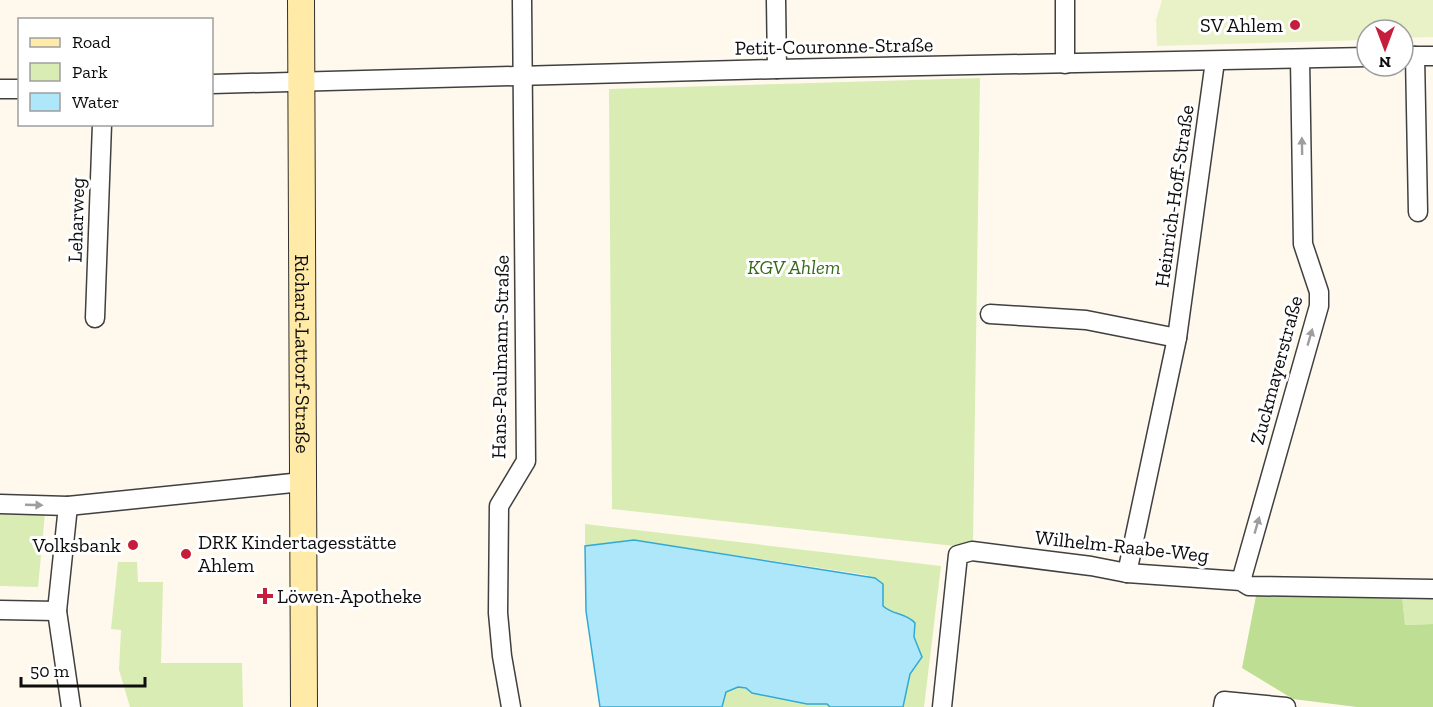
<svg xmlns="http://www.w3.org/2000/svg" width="1433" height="707" viewBox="0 0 1433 707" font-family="'Zilla Slab',serif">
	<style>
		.green { fill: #d8ecb4 }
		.forest { fill: #bede93 }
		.pitch { fill: #e9f2c7 }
		.water { fill: #afe7fa; stroke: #31a9d5; stroke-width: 1.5 }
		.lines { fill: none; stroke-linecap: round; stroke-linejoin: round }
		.street-casing { stroke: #404040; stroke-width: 21 }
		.secondary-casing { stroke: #2f2f2f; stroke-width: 28 }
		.street { stroke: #fff; stroke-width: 18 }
		.secondary { stroke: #ffeaa8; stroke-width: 26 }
		.oneway { fill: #9e9e9e }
		.poi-dot { fill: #c61d3a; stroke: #fff; stroke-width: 2 }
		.labels { text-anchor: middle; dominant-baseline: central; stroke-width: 6; stroke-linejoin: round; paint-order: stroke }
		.poi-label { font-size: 20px; fill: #0d0d0d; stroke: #fff; text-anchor: end }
		.street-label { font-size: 20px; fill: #0d0d0d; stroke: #fff }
		.park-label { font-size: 20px; font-style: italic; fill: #346919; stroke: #fff }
	</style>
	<rect width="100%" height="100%" fill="#fff9ed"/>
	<!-- green -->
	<g class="green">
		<polygon points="980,78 973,541 964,547 612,509 609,89"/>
		<polygon points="0,512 45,513 38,587 0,586"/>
		<path d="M 585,524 L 941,566 L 924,707 L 903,707 L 910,674 L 922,657 L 914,637 L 915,623 C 906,613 893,615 883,606 L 882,595 L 867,575 L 634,540 L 585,546 Z"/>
		<polygon points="118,562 137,562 138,582 163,582 161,663 242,663 243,707 130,707 119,670 121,630 111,629"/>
		<polygon points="1402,596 1433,596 1433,624 1405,625"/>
		<polygon points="738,687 806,703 827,704 830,707 722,707 726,692"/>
	</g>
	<!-- forest -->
	<polygon class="forest" points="1257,591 1402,596 1405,625 1433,624 1433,707 1357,707 1293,699 1242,668"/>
	<!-- pitch -->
	<polygon class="pitch" points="1162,0 1433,0 1433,37 1403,38 1403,30 1367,30 1367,40 1157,46 1156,20"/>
	<!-- water -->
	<path class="water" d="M 634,540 L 875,578 L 883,584 L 883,606 C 893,615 906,613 915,623 L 914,637 L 922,657 L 910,674 L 903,707 L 830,707 L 827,704 L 807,704 L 752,693 L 746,688 L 738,687 L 726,692 L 722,707 L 600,707 L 586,611 L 585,546 Z"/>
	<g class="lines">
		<!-- street casing -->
		<g class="street-casing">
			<g id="street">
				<polyline points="776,0 777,69"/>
				<polyline points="1065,0 1065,64"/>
				<polyline points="1405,56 1433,56"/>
				<polyline points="1415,56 1418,212"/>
				<polyline points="212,84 777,69 1367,57"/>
				<polyline points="0,89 20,89"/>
				<polyline points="990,314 1086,320 1177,338"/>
				<polyline points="95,318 102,124"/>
				<polyline points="0,504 68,506"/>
				<polyline points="1127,573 1177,338 1215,61"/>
				<polyline points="1241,581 1319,306 1319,292 1303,244 1300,59"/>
				<polyline points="0,610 57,611 68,506 302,482"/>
				<polyline points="57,611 71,707"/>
				<polyline points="511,707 502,656 498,613 499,506 526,461 522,0"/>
				<polyline points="942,707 958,555 972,551 1091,566 1127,573 1241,581 1249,586 1433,589"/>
				<polyline points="1223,707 1224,701 1286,707"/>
			</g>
		</g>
		<!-- secondary casing -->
		<g class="secondary-casing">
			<g id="secondary">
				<path id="s1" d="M 301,0 L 304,707"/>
			</g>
		</g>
		<!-- street -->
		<use href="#street" class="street"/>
		<!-- secondary -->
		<use href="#secondary" class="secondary"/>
	</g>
	<!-- one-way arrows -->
	<defs><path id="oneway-solid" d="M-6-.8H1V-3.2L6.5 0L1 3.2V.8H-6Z" transform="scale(1.5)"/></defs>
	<g class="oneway">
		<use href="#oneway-solid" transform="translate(1302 146) rotate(-91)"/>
		<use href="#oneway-solid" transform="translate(1310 337) rotate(-74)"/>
		<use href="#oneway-solid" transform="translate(34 505) rotate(2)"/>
		<use href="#oneway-solid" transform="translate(1257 525) rotate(-74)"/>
	</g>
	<!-- markers -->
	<g class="poi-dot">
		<circle cx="1295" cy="25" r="6"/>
		<circle cx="133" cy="545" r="6"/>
		<circle cx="186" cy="554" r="6"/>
		<path d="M262 587h6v6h6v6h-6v6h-6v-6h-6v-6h6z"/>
	</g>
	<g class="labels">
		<!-- poi labels -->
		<g class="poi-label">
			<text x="1283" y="25">SV Ahlem</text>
			<text x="198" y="542" text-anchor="start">DRK Kindertagesstätte<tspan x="198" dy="23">Ahlem</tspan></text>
			<text x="121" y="545">Volksbank</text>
			<text x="277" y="596" text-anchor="start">Löwen-Apotheke</text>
		</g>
		<!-- street labels -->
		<g class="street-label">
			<text transform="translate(834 46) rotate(-1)">Petit-Couronne-Straße</text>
			<text transform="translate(1174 196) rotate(-82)">Heinrich-Hoff-Straße</text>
			<text transform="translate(76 220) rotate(-88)">Leharweg</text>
			<text stroke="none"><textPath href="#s1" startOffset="354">Richard-Lattorf-Straße</textPath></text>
			<text transform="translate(500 357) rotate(-89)">Hans-Paulmann-Straße</text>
			<text transform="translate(1276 370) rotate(-75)">Zuckmayerstraße</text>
			<text transform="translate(1122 546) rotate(6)">Wilhelm-Raabe-Weg</text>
		</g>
		<!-- park labels -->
		<g class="park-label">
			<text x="794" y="267">KGV Ahlem</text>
		</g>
	</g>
	<!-- legend -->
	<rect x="18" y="18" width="195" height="108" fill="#ffffff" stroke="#9e9e9e" stroke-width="1.5"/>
	<rect x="30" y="38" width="30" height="9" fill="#ffeaa8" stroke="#9e9e9e" stroke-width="1.5"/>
	<text x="72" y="48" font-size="18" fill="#0d0d0d">Road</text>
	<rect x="30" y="63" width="30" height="18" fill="#d8ecb4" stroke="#9e9e9e" stroke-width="1.5"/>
	<text x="72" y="78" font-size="18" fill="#0d0d0d">Park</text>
	<rect x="30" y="93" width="30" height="18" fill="#afe7fa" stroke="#9e9e9e" stroke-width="1.5"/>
	<text x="72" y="108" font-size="18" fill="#0d0d0d">Water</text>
	<!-- north arrow -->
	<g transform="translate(1385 48) rotate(180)"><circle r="28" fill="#ffffff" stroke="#9e9e9e" stroke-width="1.5"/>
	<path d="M0-4.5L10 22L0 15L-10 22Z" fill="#c61d3a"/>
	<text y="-9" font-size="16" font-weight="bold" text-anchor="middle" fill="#0d0d0d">N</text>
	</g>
	<!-- scale -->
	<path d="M21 677v9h124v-9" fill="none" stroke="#0d0d0d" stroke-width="3"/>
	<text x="30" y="677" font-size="18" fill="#0d0d0d" stroke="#ffffff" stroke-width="4.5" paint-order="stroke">50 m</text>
</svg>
